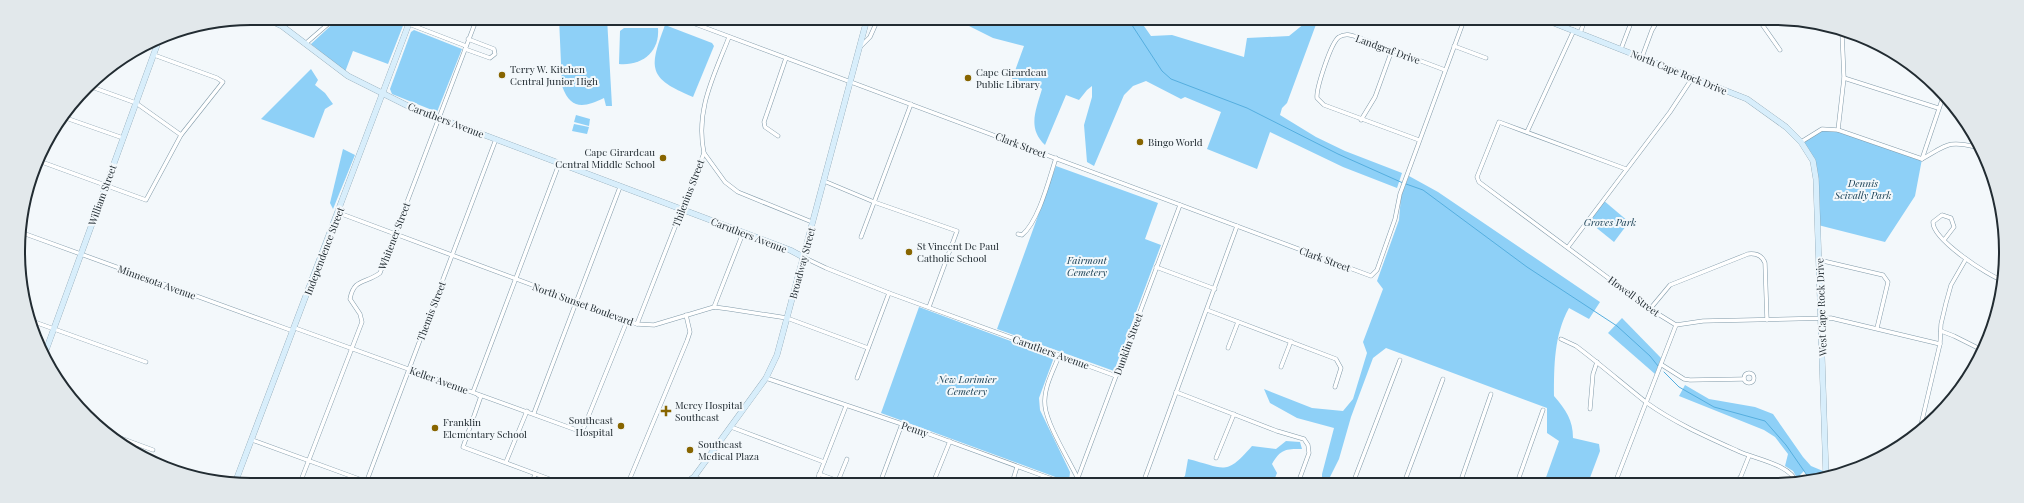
<svg xmlns="http://www.w3.org/2000/svg" width="2024" height="503" viewBox="0 0 2024 503" font-family="'Playfair Display',serif">
	<style>
		.green { fill: #8ed0f7 }
		.lines { fill: none; stroke-linecap: round; stroke-linejoin: round }
		.stream { stroke: #55aedf; stroke-width: 1 }
		.street-casing { stroke: #819aa9; stroke-width: 4.5 }
		.secondary-casing { stroke: #819aa9; stroke-width: 6 }
		.street { stroke: #fff; stroke-width: 3.5 }
		.secondary { stroke: #d8eefb; stroke-width: 5.5 }
		.poi-dot { fill: #876500; stroke: #f3f8fb; stroke-width: 1.5 }
		.labels { text-anchor: middle; dominant-baseline: central; stroke-width: 4; stroke-linejoin: round; paint-order: stroke }
		.street-label { font-size: 10px; fill: #222c32; stroke: #f3f8fb }
		.poi-label { font-size: 10px; fill: #222c32; stroke: #f3f8fb; text-anchor: start }
		.park-label { font-size: 10px; font-style: italic; fill: #143b50; stroke: #f3f8fb }
		.rim { fill: none; stroke: #222c32; stroke-width: 2 }
	</style>
	<rect width="100%" height="100%" fill="#f3f8fb"/>
	<!-- green -->
	<g class="green">
		<polygon points="339,18 406,18 388,64 353,51 345,72 311,44"/>
		<path d="M 559,18 L 607,18 L 612,106 L 606,106 L 604,98 C 585,107 571,111 562,86 Z"/>
		<path d="M 955,19 L 1053,19 L 1060,22 L 1061,19 L 1139,19 L 1151,36 L 1172,35 L 1244,57 L 1247,38 L 1289,36 L 1310,19 L 1318,19 L 1287,103 L 1282,108 L 1280,115 L 1316,137 L 1345,151 L 1402,173 L 1397,188 L 1343,167 L 1270,132 L 1257,169 L 1207,149 L 1221,112 L 1185,97 L 1181,99 L 1146,81 L 1133,86 L 1124,95 L 1094,166 L 1087,162 L 1084,125 L 1092,97 L 1092,86 L 1087,90 L 1079,100 L 1066,95 L 1045,145 C 1027,128 1036,110 1042,89 L 1037,85 L 1012,79 L 1024,46 L 993,38 Z"/>
		<path d="M 665,25 L 712,43 L 714,46 L 693,97 C 647,78 649,68 665,25 Z"/>
		<path d="M 624,28 L 658,28 C 660,52 642,66 619,64 L 620,31 Z"/>
		<polygon points="414,30 462,49 437,112 392,94 390,89 411,32"/>
		<polygon points="311,69 318,80 315,85 325,93 333,104 325,109 314,138 261,119"/>
		<polygon points="576,115 590,119 589,126 574,122"/>
		<polygon points="574,124 589,127 587,134 572,131"/>
		<polygon points="1822,129 1838,130 1922,159 1915,196 1885,242 1818,225 1813,161 1801,142"/>
		<polygon points="343,149 355,155 333,209 330,203"/>
		<polygon points="1056,166 1158,203 1145,239 1161,245 1114,371 997,329"/>
		<path d="M 1409,176 L 1438,192 L 1600,302 L 1589,319 L 1569,308 C 1554,335 1554,366 1554,396 C 1566,410 1573,420 1573,438 L 1599,444 L 1600,451 L 1588,483 L 1544,483 L 1559,441 L 1547,433 L 1547,408 L 1386,348 L 1373,358 L 1351,417 L 1339,459 L 1327,483 L 1322,483 L 1322,474 L 1334,428 L 1297,418 L 1270,403 L 1264,389 L 1312,408 L 1343,411 L 1353,399 L 1367,353 L 1363,342 L 1383,289 L 1377,281 L 1399,220 L 1401,196 Z"/>
		<polygon points="1603,200 1629,222 1614,242 1588,221"/>
		<polygon points="919,307 1051,356 1053,360 1039,398 1040,410 1070,472 1069,482 881,413"/>
		<polygon points="1622,318 1661,358 1655,374 1608,333"/>
		<polygon points="1685,385 1709,399 1755,407 1773,414 1803,457 1811,466 1823,471 1823,477 1814,479 1812,477 1810,478 1804,471 1800,475 1806,482 1800,483 1793,471 1785,466 1788,454 1775,437 1764,430 1679,396"/>
		<path d="M 1286,441 L 1300,442 L 1302,449 C 1285,449 1281,449 1272,464 L 1277,473 L 1273,483 L 1177,483 L 1185,476 L 1188,459 C 1225,468 1225,477 1252,446 L 1276,449 Z"/>
	</g>
	<g class="lines">
		<!-- stream -->
		<g class="stream">
			<polyline points="1128,19 1162,71 1171,79 1247,108 1338,154 1403,183"/>
			<polyline points="1406,184 1423,190 1527,267 1617,326 1650,356 1658,366"/>
			<polyline points="1664,372 1679,387 1714,407 1765,421 1786,445 1811,481"/>
		</g>
		<!-- street casing -->
		<g class="street-casing">
			<g id="street">
				<polyline points="682,19 1371,276 1377,270 1395,219 1400,194 1464,20"/>
				<polyline points="859,19 866,22"/>
				<polyline points="1759,20 1780,50"/>
				<polyline points="409,24 466,46"/>
				<polyline points="1580,33 1585,20"/>
				<polyline points="305,44 335,18"/>
				<polyline points="861,46 870,37 878,19"/>
				<polyline points="1454,46 1486,58"/>
				<polyline points="465,49 490,58 495,54 494,49 468,39"/>
				<polyline points="1621,49 1632,20"/>
				<polyline points="1642,57 1652,30 1658,20"/>
				<polyline points="1844,78 1938,108"/>
				<polyline points="89,86 136,103 181,135"/>
				<polyline points="66,118 123,138"/>
				<polyline points="1361,120 1375,97 1392,50"/>
				<polyline points="1838,130 1844,78 1842,33"/>
				<polyline points="1527,132 1574,30"/>
				<polyline points="778,136 765,127 764,122 786,58"/>
				<path d="M 1419,140 L 1324,105 L 1317,98 C 1316,89 1331,42 1339,37 C 1345,33 1351,35 1357,37 L 1445,70"/>
				<path d="M 1801,142 L 1822,129 L 1838,130 L 1922,159 C 1947,145 1948,140 1976,147"/>
				<polyline points="704,153 725,182 738,192 812,222"/>
				<polyline points="1922,159 1943,97"/>
				<polyline points="39,161 146,200 181,135 223,82 217,78 154,55"/>
				<polyline points="1626,169 1499,122 1477,177 1479,182 1650,309 1676,325 1703,321 1831,318 1940,344"/>
				<polyline points="824,181 874,202 957,231 929,307"/>
				<polyline points="339,213 637,324 654,325 714,307 729,309 787,318 868,348"/>
				<polyline points="20,232 293,331"/>
				<path d="M 1018,234 L 1022,235 C 1039,221 1049,179 1056,158"/>
				<polyline points="861,237 911,104"/>
				<path d="M 1944,240 L 1954,227 L 1951,218 L 1942,215 L 1933,222 C 1932,239 1988,276 2004,281"/>
				<polyline points="1568,247 1670,112 1693,77"/>
				<polyline points="803,257 826,268 889,293 1116,376"/>
				<polyline points="1819,260 1883,275 1888,282 1877,328"/>
				<polyline points="1156,267 1215,289"/>
				<polyline points="714,307 743,233"/>
				<path d="M 1650,309 L 1670,285 L 1748,254 C 1756,253 1762,255 1765,263 L 1767,320"/>
				<polyline points="1207,310 1336,359 1341,368 1335,387"/>
				<polyline points="29,320 146,362"/>
				<path d="M 637,324 L 704,153 C 695,110 714,76 729,37"/>
				<polyline points="295,328 582,432 627,321"/>
				<polyline points="1941,331 1954,336 1982,350"/>
				<path d="M 1561,339 L 1576,346 C 1600,364 1623,384 1647,403 C 1675,423 1707,437 1738,451 C 1755,459 1790,464 1797,483"/>
				<polyline points="1228,348 1238,322"/>
				<path d="M 1059,356 C 1053,371 1043,389 1045,406 C 1047,425 1069,460 1078,479"/>
				<polyline points="1662,365 1684,379 1690,380 1744,379"/>
				<polyline points="1281,367 1291,341"/>
				<circle cx="1749" cy="378" r="5"/>
				<polyline points="766,378 902,424 1063,483"/>
				<polyline points="857,378 889,293"/>
				<polyline points="473,392 559,164"/>
				<polyline points="1176,392 1277,431 1304,439 1308,445 1309,453 1298,483"/>
				<polyline points="478,395 481,396 463,447 552,480"/>
				<polyline points="1590,409 1593,374 1597,362"/>
				<polyline points="534,413 620,187"/>
				<polyline points="731,427 824,462"/>
				<polyline points="1920,429 1940,344 1941,324 1946,303 1951,285 1966,259"/>
				<polyline points="115,436 153,450"/>
				<polyline points="252,440 370,483"/>
				<polyline points="133,452 136,444"/>
				<polyline points="1216,458 1234,414"/>
				<polyline points="506,462 527,411"/>
				<polyline points="819,474 838,481 847,459"/>
				<polyline points="694,477 710,483"/>
				<path d="M 300,483 L 362,322 L 360,314 L 350,299 C 354,278 365,284 380,273 L 477,18"/>
				<polyline points="366,483 496,139"/>
				<polyline points="532,483 535,474"/>
				<polyline points="628,483 687,341 690,332 686,315"/>
				<polyline points="816,483 846,406"/>
				<polyline points="880,483 902,424"/>
				<polyline points="933,483 950,441"/>
				<polyline points="1012,483 1017,467"/>
				<polyline points="1076,483 1180,205"/>
				<polyline points="1143,483 1237,226"/>
				<polyline points="1353,483 1400,360"/>
				<polyline points="1404,483 1443,379"/>
				<polyline points="1460,483 1491,394"/>
				<polyline points="1517,483 1543,410"/>
				<polyline points="1615,483 1676,325"/>
				<polyline points="1736,483 1741,476 1749,456"/>
			</g>
		</g>
		<!-- secondary casing -->
		<g class="secondary-casing">
			<g id="secondary">
				<polyline points="265,18 282,26 348,76 410,107 790,250 803,257"/>
				<polyline points="1546,20 1747,99 1786,127 1801,142 1813,161 1816,179 1826,476"/>
				<polyline points="45,353 160,37"/>
				<polyline points="235,483 411,18"/>
				<polyline points="686,483 694,477 766,378 777,355 867,19"/>
			</g>
		</g>
		<!-- street -->
		<use href="#street" class="street"/>
		<!-- secondary -->
		<use href="#secondary" class="secondary"/>
	</g>
	<!-- markers -->
	<g class="poi-dot">
		<circle cx="502" cy="75" r="4"/>
		<circle cx="968" cy="78" r="4"/>
		<circle cx="1140" cy="142" r="4"/>
		<circle cx="663" cy="158" r="4"/>
		<circle cx="909" cy="252" r="4"/>
		<path d="M664 405h4v4h4v4h-4v4h-4v-4h-4v-4h4z"/>
		<circle cx="621" cy="426" r="4"/>
		<circle cx="435" cy="428" r="4"/>
		<circle cx="690" cy="450" r="4"/>
	</g>
	<g class="labels">
		<!-- street labels -->
		<g class="street-label">
			<text transform="translate(1388 49) rotate(20)">Landgraf Drive</text>
			<text transform="translate(1679 72) rotate(22)">North Cape Rock Drive</text>
			<text transform="translate(446 120) rotate(21)">Caruthers Avenue</text>
			<text transform="translate(1021 145) rotate(21)">Clark Street</text>
			<text transform="translate(688 193) rotate(-69)">Thilenius Street</text>
			<text transform="translate(102 195) rotate(-70)">William Street</text>
			<text transform="translate(749 235) rotate(21)">Caruthers Avenue</text>
			<text transform="translate(394 236) rotate(-69)">Whitener Street</text>
			<text transform="translate(324 251) rotate(-69)">Independence Street</text>
			<text transform="translate(1325 259) rotate(20)">Clark Street</text>
			<text transform="translate(802 263) rotate(-75)">Broadway Street</text>
			<text transform="translate(157 282) rotate(20)">Minnesota Avenue</text>
			<text transform="translate(1634 296) rotate(36)">Howell Street</text>
			<text transform="translate(583 304) rotate(20)">North Sunset Boulevard</text>
			<text transform="translate(1821 307) rotate(-92)">West Cape Rock Drive</text>
			<text transform="translate(431 311) rotate(-69)">Themis Street</text>
			<text transform="translate(1128 344) rotate(-70)">Dunklin Street</text>
			<text transform="translate(1051 352) rotate(20)">Caruthers Avenue</text>
			<text transform="translate(439 380) rotate(20)">Keller Avenue</text>
			<text transform="translate(915 429) rotate(19)">Penny</text>
		</g>
		<!-- poi labels -->
		<g class="poi-label">
			<text x="510" y="69">Terry W. Kitchen<tspan x="510" dy="12">Central Junior High</tspan></text>
			<text x="976" y="72">Cape Girardeau<tspan x="976" dy="12">Public Library</tspan></text>
			<text x="1148" y="142">Bingo World</text>
			<text x="655" y="152" text-anchor="end">Cape Girardeau<tspan x="655" dy="12">Central Middle School</tspan></text>
			<text x="917" y="246">St Vincent De Paul<tspan x="917" dy="12">Catholic School</tspan></text>
			<text x="675" y="405">Mercy Hospital<tspan x="675" dy="12">Southeast</tspan></text>
			<text x="613" y="420" text-anchor="end">Southeast<tspan x="613" dy="12">Hospital</tspan></text>
			<text x="443" y="422">Franklin<tspan x="443" dy="12">Elementary School</tspan></text>
			<text x="698" y="444">Southeast<tspan x="698" dy="12">Medical Plaza</tspan></text>
		</g>
		<!-- park labels -->
		<g class="park-label">
			<text x="1863" y="183">Dennis<tspan x="1863" dy="12">Scivally Park</tspan></text>
			<text x="1610" y="222">Groves Park</text>
			<text x="1087" y="260">Fairmont<tspan x="1087" dy="12">Cemetery</tspan></text>
			<text x="967" y="379">New Lorimier<tspan x="967" dy="12">Cemetery</tspan></text>
		</g>
	</g>
	<!-- crop -->
	<path d="M0 0H2024V503H0ZM251 25H1773A226 226 0 0 1 1999 251V252A226 226 0 0 1 1773 478H251A226 226 0 0 1 25 252V251A226 226 0 0 1 251 25Z" fill="#e2e8eb" fill-rule="evenodd"/>
	<path class="rim" d="M251 25H1773A226 226 0 0 1 1999 251V252A226 226 0 0 1 1773 478H251A226 226 0 0 1 25 252V251A226 226 0 0 1 251 25Z"/>
</svg>
